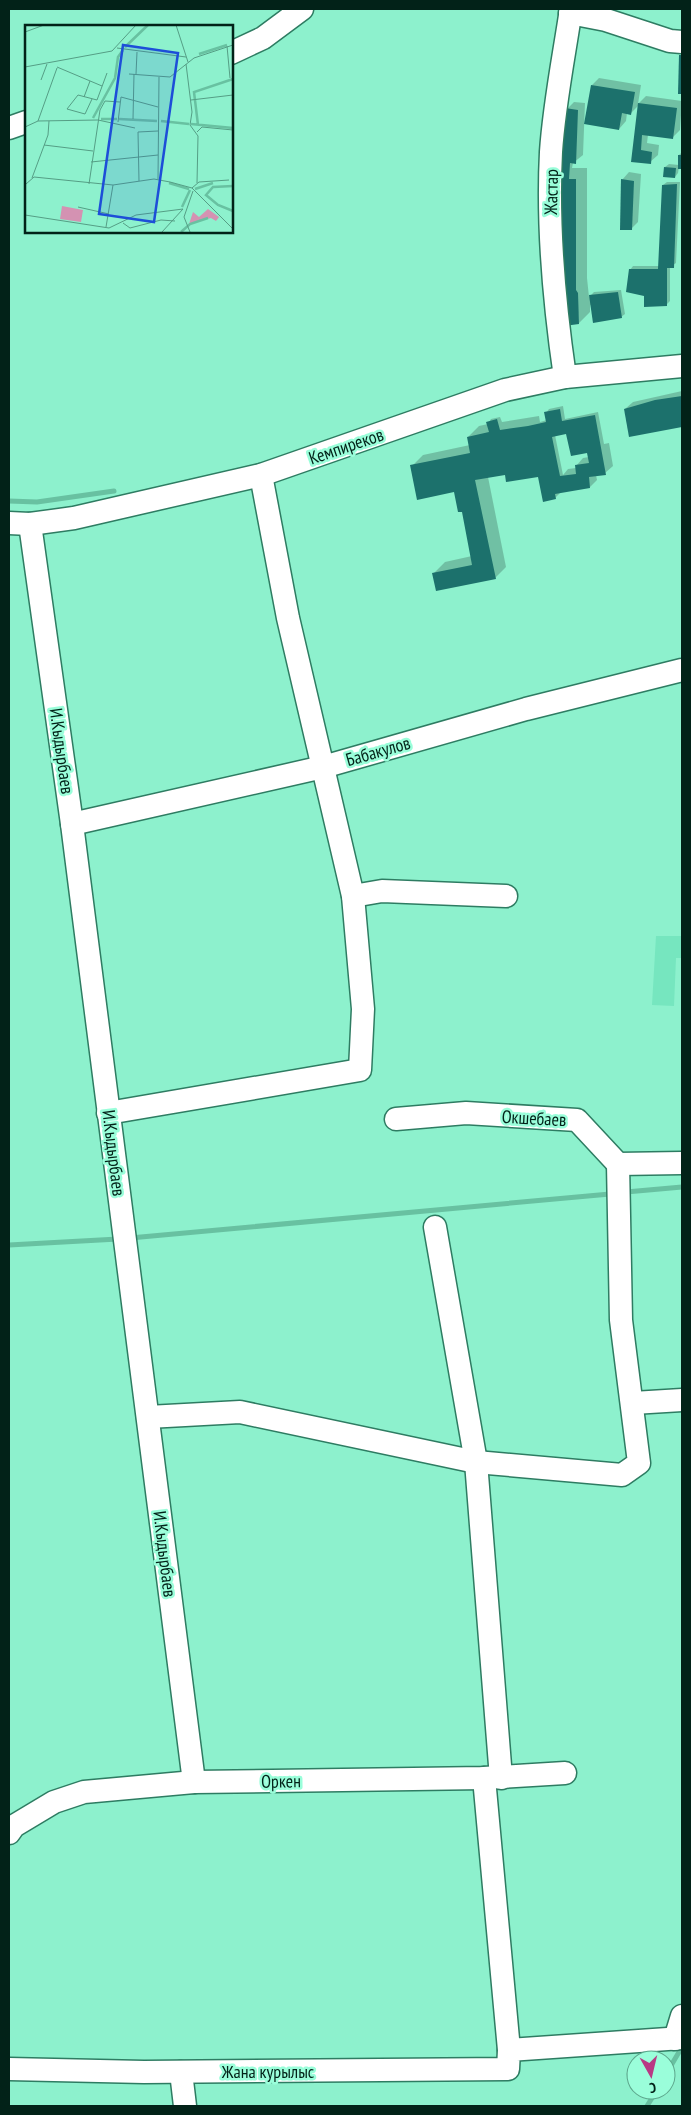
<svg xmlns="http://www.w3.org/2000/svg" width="691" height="2115" viewBox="0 0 691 2115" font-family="'PT Sans Narrow',sans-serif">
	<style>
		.built { fill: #76e6bf }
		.shadow { fill: #0003; fill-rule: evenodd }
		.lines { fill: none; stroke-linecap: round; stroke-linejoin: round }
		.stream { stroke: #68c1a1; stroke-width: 5 }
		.building { fill: #1c716c; fill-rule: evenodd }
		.minor-casing { stroke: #2e7c62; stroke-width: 25 }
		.minor { stroke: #fff; stroke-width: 22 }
		.labels { text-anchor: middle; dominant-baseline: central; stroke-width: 5; stroke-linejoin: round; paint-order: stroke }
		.street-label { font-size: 18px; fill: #022218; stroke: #9afeda }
		.inset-river { fill: none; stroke: #68c1a1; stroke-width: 2.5 }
		.inset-road { fill: none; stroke: #559e85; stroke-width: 1 }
		.view { fill: #1d4ed8; fill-opacity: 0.15; stroke: #1d4ed8; stroke-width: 2.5 }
		.inset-edge { fill: none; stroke: #022218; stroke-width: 2.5 }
	</style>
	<rect width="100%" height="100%" fill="#8df1cd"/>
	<!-- built -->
	<polygon class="built" points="656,936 682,936 682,958 676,958 674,1006 652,1005"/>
	<!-- shadow -->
	<g class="shadow">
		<polygon points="599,78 641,85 638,104 646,96 682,101 680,130 673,137 648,135 647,143 659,145 658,155 650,162 632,160 639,105 631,113 627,113 626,121 619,129 592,85"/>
		<polygon points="574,102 585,103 583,155 573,163 572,168 587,168 587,278 589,297 594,292 621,290 625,314 621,317 590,305 590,312 579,323 564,163 567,109"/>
		<polygon points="682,152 682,167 679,167 678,173 675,177 665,167 669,164 679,165 679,155"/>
		<polygon points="629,172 641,174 638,222 631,229 622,180"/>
		<polygon points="667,182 680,182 676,263 670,267 670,301 667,304 645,295 630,270 633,266 660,266 663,185"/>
		<polygon points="682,391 682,426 630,435 625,409 633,402"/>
		<path d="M 563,406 L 565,419 L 598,412 L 604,444 L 609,443 L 613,466 L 605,473 L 596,475 L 597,480 L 590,487 L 562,491 L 555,498 L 539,474 L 506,474 L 488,477 L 506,567 L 495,578 L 434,573 L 445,562 L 472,556 L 463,510 L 455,491 L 412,466 L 423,455 L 470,445 L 468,437 L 479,426 L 488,424 L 491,419 L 500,417 L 502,422 L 539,416 L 540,422 L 547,420 L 546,413 L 549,409 ZM 567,433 L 588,451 L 589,457 L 583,458 L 576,466 L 576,468 L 568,469 L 563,475 L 555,435 Z"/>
	</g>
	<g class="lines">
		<!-- stream -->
		<g class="stream">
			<polyline points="9,501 37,502 114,491"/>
			<polyline points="626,1192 682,1187"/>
			<polyline points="130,1238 610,1194"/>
			<polyline points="9,1245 118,1239"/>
			<polyline points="666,2074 682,2047"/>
			<polyline points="647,2106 657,2090"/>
		</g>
	</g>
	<!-- building -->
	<g class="building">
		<polygon points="679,55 682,55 682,94 678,94"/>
		<polygon points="591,85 635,92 631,115 622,113 619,130 584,124"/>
		<polygon points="638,103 677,108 673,139 642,135 641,150 652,152 651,164 631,162"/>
		<polygon points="565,108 578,110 576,164 570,163 569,179 576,179 576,290 578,293 579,324 564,326 559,178 563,164 557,165"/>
		<rect x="678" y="155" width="4" height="14"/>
		<polygon points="664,167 676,168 675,178 663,177"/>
		<polygon points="621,179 634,181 632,230 620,230"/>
		<polygon points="677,184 674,268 667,268 667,306 644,307 644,296 626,292 629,269 658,269 662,185"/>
		<polygon points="618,292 622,318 593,323 589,295"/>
		<polygon points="682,396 682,427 629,437 624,409 655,400"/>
		<path d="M 560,409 L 562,421 L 595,415 L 606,475 L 589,477 L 590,488 L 555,494 L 556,499 L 543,502 L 538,477 L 506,482 L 505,475 L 475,480 L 496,579 L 436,591 L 432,573 L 472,565 L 462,512 L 458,512 L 454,492 L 417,500 L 410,465 L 470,453 L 467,437 L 489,432 L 486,422 L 497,419 L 500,430 L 528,426 L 546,422 L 544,412 ZM 566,434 L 571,456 L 587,453 L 589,463 L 575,465 L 576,474 L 560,476 L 552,437 Z"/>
	</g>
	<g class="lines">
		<!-- minor casing -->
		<g class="minor-casing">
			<g id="minor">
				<polyline points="570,13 606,20 670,41 682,42"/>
				<polyline points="231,53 263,38 302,9"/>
				<polyline points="9,128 26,122"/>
				<path d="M 565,377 C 554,302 547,228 551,152 C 554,105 564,56 571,9"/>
				<polyline points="9,523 30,524 74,518 261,475 505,390 565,377 682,366"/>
				<polyline points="30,524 72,824 194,1782"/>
				<polyline points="72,824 323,767 526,709 682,670"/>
				<polyline points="353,896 382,891 506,896"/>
				<polyline points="108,1113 360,1070 363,1009 353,896 288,618 261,475"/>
				<polyline points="396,1119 466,1113 577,1120 618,1164 682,1163"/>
				<polyline points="435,1227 476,1462 501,1778"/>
				<polyline points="633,1403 682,1400"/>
				<polyline points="148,1417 240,1412 476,1462 622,1475 639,1463 621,1320 618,1164"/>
				<polyline points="484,1778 509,2050"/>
				<polyline points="9,1833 14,1826 54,1802 84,1792 194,1782 484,1778 565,1773"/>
				<polyline points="675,2039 682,2016"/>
				<polyline points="9,2069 144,2072 508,2069 509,2050 682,2038"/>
				<polyline points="181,2072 185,2106"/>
			</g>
		</g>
		<!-- minor -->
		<use href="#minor" class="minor"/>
	</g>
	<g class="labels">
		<!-- street labels -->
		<g class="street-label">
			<text transform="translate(551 192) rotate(-89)">Жастар</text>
			<text transform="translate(346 446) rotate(-19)">Кемпиреков</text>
			<text transform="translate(62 751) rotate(82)">И.Кыдырбаев</text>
			<text transform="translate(378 751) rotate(-16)">Бабакулов</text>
			<text transform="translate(534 1118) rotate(3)">Окшебаев</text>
			<text transform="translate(114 1153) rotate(83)">И.Кыдырбаев</text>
			<text transform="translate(165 1554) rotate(83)">И.Кыдырбаев</text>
			<text transform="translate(281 1781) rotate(-1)">Оркен</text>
			<text x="268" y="2071">Жана курылыс</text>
		</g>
	</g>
	<!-- overview -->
	<g transform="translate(25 25)">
		<rect width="208" height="208" fill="#8df1cd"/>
		<path d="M 37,181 L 58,185 L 56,197 L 35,194 ZM 183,184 L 194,192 L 191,196 L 186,193 L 164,199 L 168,187 L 174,192 Z" fill="#d492b2"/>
		<path class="inset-river" d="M 100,22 L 123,0M 174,29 L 202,20M 68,93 L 90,53 L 93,32 L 98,25M 76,94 L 92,94M 94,94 L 132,96M 136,96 L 164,99M 166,99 L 208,103M 173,100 L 169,67 L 208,54M 144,158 L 164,164M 208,161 L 188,162 L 181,170 L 193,180 L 208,186M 170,164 L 188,158M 157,182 L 165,165M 156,207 L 165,199 L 183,193"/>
		<path class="inset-road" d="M 151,0 L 163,37M 0,7 L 19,0M 202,21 L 205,53M 92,23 L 161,32M 161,39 L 167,87 L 165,100 L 173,111 L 172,158M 0,42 L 87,26 L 111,0M 32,42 L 77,61M 104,49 L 145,52 L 169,33 L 208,20M 111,49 L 112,27M 16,55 L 22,39M 59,72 L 65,56M 67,74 L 60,89 L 42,84 L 53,70 L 72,75 L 82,48M 166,75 L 208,70M 108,94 L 109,49M 13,96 L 32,43M 93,97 L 96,72 L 133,82M 0,102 L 13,96 L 73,95 L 110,103M 172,107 L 177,102 L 208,105M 19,120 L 68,126M 66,137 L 133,130M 7,153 L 23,110 L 24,96M 133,154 L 134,52M 114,156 L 113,107 L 133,106M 1,159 L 9,152 L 88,160 L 129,154 L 145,157 L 167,163 L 208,204M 64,159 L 75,85 L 80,76 L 95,77M 167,163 L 174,157 L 204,155M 53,182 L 84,189M 0,190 L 84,203 L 111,190 L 158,184M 98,198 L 105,203 L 136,195 L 150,196M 81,202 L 88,160M 137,207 L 158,184M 165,207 L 159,192 L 168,166"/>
		<path class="view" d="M 98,20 L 153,28 L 129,197 L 74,189 Z"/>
		<rect width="208" height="208" class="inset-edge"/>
	</g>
	<!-- border -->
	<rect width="691" height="2115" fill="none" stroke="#022218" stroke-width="20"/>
	<!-- north arrow -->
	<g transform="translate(651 2075) rotate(172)"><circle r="24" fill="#9afeda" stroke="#5da68c"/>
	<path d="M0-4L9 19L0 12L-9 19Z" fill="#b93984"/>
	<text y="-8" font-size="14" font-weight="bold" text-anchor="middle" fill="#022218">С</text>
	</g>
</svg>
